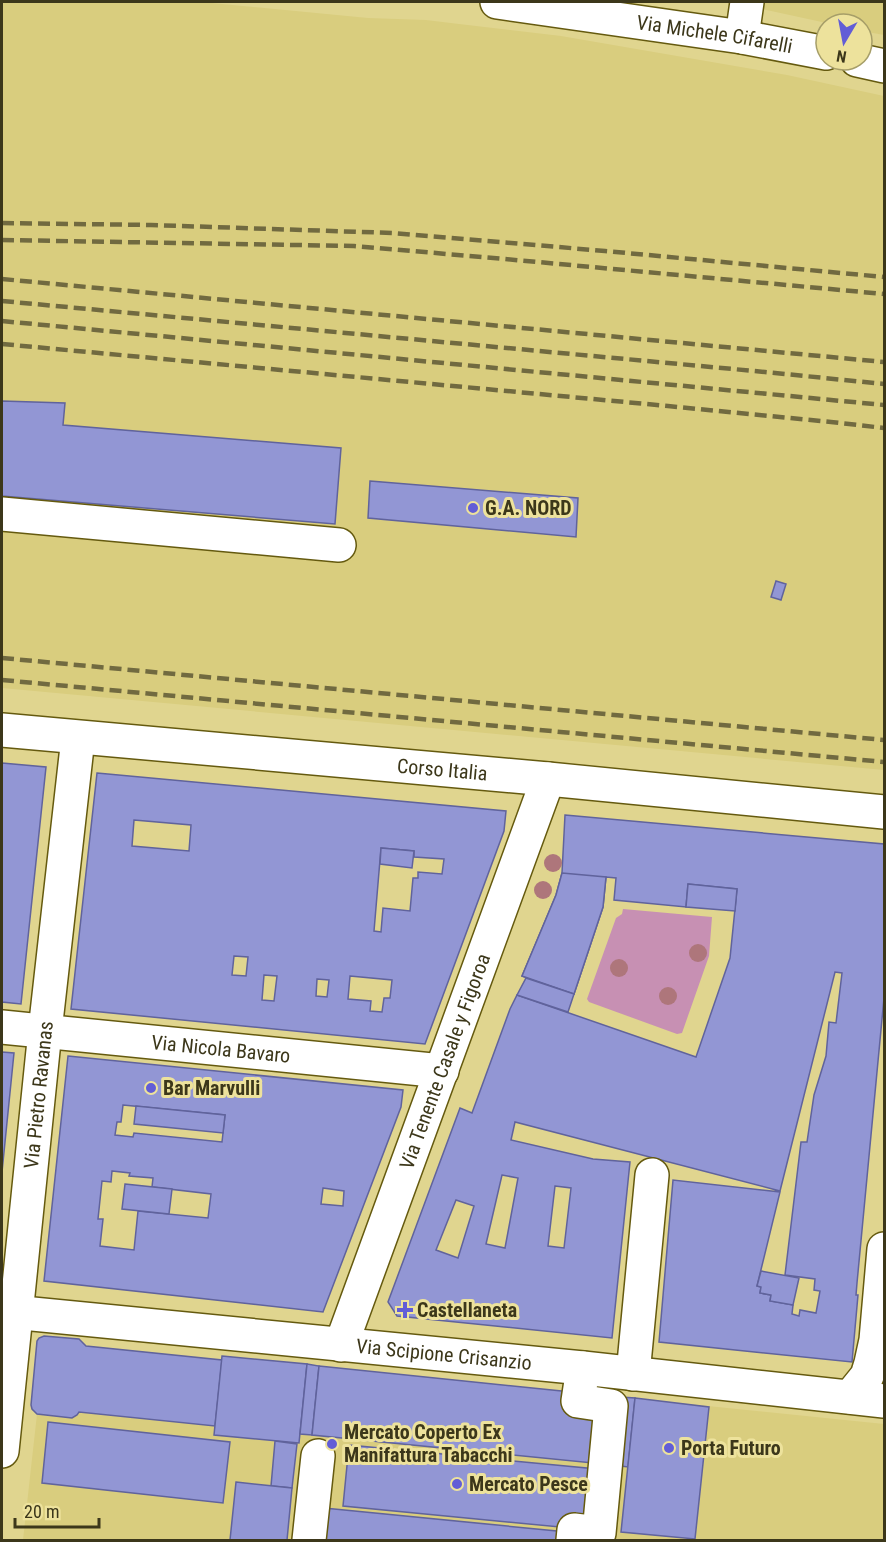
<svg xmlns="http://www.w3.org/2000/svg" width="886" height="1542" viewBox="0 0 886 1542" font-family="'Roboto Condensed',sans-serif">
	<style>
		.built { fill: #d9cd7e }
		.green { fill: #c790b3 }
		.building { fill: #9296d4; stroke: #60639c; stroke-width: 1.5; fill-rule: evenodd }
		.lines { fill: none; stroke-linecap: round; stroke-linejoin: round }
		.minor-casing { stroke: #655a0f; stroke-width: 36 }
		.major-casing { stroke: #655a0f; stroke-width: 36 }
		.minor { stroke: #fff; stroke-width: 33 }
		.major { stroke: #fff; stroke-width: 33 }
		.rail { stroke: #716a40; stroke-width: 4.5; stroke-dasharray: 12 6; stroke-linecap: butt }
		.tree { fill: #ae767b }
		.poi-dot { fill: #625dd6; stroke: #ede29c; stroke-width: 2 }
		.labels { text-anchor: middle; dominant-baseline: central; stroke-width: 6; stroke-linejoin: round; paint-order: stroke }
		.street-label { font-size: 20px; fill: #3c371a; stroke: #ede29c }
		.poi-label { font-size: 20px; font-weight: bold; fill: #3c371a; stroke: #ede29c; text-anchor: start }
	</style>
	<rect width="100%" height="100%" fill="#e0d58f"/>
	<!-- built -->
	<g class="built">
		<polygon points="2,2 201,2 368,18 426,20 459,24 561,36 787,75 884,96 884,770 2,688"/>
		<polygon points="763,2 884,2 884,35 862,31 862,24 831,24 762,9"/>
		<polygon points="44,1336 79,1339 86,1346 222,1360 222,1356 884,1424 884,1540 23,1540 37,1414 31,1405 37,1341 39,1338"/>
	</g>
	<!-- green -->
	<polygon class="green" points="623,909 712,917 709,956 682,1033 677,1034 589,1002 587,999 616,918 622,914"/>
	<!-- building -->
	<g class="building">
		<polygon points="2,401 65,403 63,425 341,448 335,524 2,496"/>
		<polygon points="370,481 578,498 576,537 368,518"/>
		<polygon points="776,581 786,584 781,600 771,597"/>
		<polygon points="2,763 46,767 21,1004 2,1002"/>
		<path d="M 97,773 L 506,811 L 504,831 L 425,1044 L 71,1009 ZM 134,820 L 191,825 L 189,851 L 132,846 ZM 381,848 L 414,851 L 414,857 L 444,859 L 442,874 L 418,872 L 418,878 L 413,878 L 410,911 L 383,908 L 381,932 L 374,931 ZM 234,956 L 248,957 L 246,976 L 232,975 ZM 264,975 L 277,976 L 274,1001 L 262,1000 ZM 350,976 L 392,980 L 390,998 L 384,998 L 382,1012 L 370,1011 L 371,1001 L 348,999 ZM 317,979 L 329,980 L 327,997 L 316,996 Z"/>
		<path d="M 565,815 L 884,844 L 884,998 L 857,1283 L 856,1295 L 858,1295 L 852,1362 L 659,1342 L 673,1180 L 780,1192 L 757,1286 L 761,1287 L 760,1293 L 771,1295 L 770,1301 L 793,1305 L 792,1314 L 799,1316 L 800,1310 L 816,1313 L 820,1291 L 814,1290 L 815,1279 L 785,1275 L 801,1142 L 807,1142 L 814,1095 L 826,1056 L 829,1022 L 836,1023 L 842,973 L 835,972 L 780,1191 L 515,1122 L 511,1140 L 593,1159 L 630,1162 L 612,1338 L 397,1316 L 388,1302 L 460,1108 L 472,1113 L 510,1009 L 517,995 L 696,1057 L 730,958 L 737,889 L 688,884 L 686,907 L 614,900 L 616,878 L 606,877 L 603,907 L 574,994 L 522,976 L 556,895 L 562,873 ZM 502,1175 L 518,1178 L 505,1248 L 486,1244 ZM 555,1186 L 571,1188 L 564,1248 L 548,1246 ZM 456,1200 L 474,1206 L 458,1258 L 436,1250 Z"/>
		<polygon points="381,848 414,851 412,868 380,864"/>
		<polygon points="562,873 606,877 603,907 574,994 522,976 556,895"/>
		<polygon points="688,884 737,889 735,911 686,907"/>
		<polygon points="526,978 574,994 568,1012 517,995"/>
		<polygon points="2,1052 14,1053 2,1172"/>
		<path d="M 68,1056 L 403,1090 L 401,1107 L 323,1312 L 44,1281 ZM 123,1105 L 225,1115 L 222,1142 L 134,1133 L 133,1137 L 115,1135 L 117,1122 L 121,1122 ZM 112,1171 L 130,1173 L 129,1176 L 153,1178 L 152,1187 L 211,1194 L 208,1218 L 138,1211 L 134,1250 L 100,1246 L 103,1219 L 98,1219 L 102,1181 L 111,1182 ZM 323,1188 L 344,1191 L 343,1206 L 321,1204 Z"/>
		<polygon points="136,1106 225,1115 223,1133 134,1124"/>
		<polygon points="125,1184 172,1189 169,1214 122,1209"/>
		<polygon points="761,1271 799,1278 793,1305 770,1301 771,1295 760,1293 761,1287 757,1286"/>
		<polygon points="44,1336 79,1339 86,1346 222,1360 215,1426 79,1412 77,1415 72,1418 37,1414 32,1409 31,1405 37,1341 39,1338"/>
		<polygon points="222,1356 307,1364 299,1443 214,1435"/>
		<polygon points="307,1364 319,1366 312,1435 300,1434"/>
		<polygon points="319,1366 620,1397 613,1465 312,1435"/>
		<polygon points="620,1397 635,1398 628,1467 613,1465"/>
		<polygon points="635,1398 709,1407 695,1539 621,1532"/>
		<polygon points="48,1422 230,1442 223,1503 42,1483"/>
		<polygon points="275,1441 297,1444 292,1488 271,1486"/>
		<polygon points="349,1445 597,1469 591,1530 343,1506"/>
		<polygon points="236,1482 292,1488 287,1540 230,1540"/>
		<polygon points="324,1508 608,1536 607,1540 321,1540"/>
	</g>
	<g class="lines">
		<!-- minor casing -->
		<g class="minor-casing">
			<g id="minor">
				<polyline points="742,37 747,2"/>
				<polyline points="2,514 339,545"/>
				<path id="s1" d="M 2,730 L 548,779 L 884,812"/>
				<path id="s2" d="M 2,1027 L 442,1071"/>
				<path id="s3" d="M 2,1311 L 583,1368 L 884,1401"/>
				<path id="s4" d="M 341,1345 L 548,779"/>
				<polyline points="633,1374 652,1175"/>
				<polyline points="850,1397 867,1376 871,1363 876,1340 884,1249"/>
				<path id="s5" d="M 2,1451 L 45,1031 L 78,738"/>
				<polyline points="309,1540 318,1456"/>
				<polyline points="573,1540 574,1530 599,1533 611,1406 578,1401 583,1368"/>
			</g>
		</g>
		<!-- major casing -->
		<g class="major-casing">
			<g id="major">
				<path id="s6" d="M 497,2 L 742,37 L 826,53"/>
				<polyline points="857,60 884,66"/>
			</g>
		</g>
		<!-- minor -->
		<use href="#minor" class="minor"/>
		<!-- major -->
		<use href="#major" class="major"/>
		<!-- rail -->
		<g class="rail">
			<polyline points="2,223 151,225 393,233 605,251 884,277"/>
			<polyline points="2,240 354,246 505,259 884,294"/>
			<polyline points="2,279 884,362"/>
			<polyline points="2,301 765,372 884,384"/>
			<polyline points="2,321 884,405"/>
			<polyline points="2,344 668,406 831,422 884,428"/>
			<polyline points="2,658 884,740"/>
			<polyline points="2,680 884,762"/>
		</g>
	</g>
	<!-- trees -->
	<g class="tree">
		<circle cx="553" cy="863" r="9"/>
		<circle cx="543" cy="890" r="9"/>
		<circle cx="698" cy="953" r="9"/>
		<circle cx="619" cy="968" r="9"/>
		<circle cx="668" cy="996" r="9"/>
	</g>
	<!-- markers -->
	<g class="poi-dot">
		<circle cx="473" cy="508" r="6"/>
		<circle cx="151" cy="1088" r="6"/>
		<path d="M402 1301h6v6h6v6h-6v6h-6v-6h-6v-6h6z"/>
		<circle cx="332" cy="1444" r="6"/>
		<circle cx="669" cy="1448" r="6"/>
		<circle cx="457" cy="1484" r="6"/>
	</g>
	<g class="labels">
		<!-- street labels -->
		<g class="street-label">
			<text stroke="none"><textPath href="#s6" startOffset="220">Via Michele Cifarelli</textPath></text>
			<text stroke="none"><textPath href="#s1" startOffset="442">Corso Italia</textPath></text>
			<text stroke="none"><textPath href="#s2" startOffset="220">Via Nicola Bavaro</textPath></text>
			<text stroke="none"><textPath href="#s4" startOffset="302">Via Tenente Casale y Figoroa</textPath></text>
			<text stroke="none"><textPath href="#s5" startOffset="358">Via Pietro Ravanas</textPath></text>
			<text stroke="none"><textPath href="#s3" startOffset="444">Via Scipione Crisanzio</textPath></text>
		</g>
		<!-- poi labels -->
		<g class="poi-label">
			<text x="485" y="508">G.A. NORD</text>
			<text x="163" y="1088">Bar Marvulli</text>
			<text x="417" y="1310">Castellaneta</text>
			<text x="344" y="1432">Mercato Coperto Ex<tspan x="344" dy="23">Manifattura Tabacchi</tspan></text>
			<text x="681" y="1448">Porta Futuro</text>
			<text x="469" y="1484">Mercato Pesce</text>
		</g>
	</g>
	<!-- border -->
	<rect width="886" height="1542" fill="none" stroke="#3c371a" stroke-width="6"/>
	<!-- north arrow -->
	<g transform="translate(844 42) rotate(190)"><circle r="28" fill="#ede29c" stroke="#a69e68" stroke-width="1.5"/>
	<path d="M0-4.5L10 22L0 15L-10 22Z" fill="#625dd6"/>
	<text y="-9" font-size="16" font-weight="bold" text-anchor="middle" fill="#3c371a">N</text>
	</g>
	<!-- scale -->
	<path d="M15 1518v9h84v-9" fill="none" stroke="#3c371a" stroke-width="3"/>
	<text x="24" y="1518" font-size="18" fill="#3c371a" stroke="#ede29c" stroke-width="4.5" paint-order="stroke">20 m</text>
</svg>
